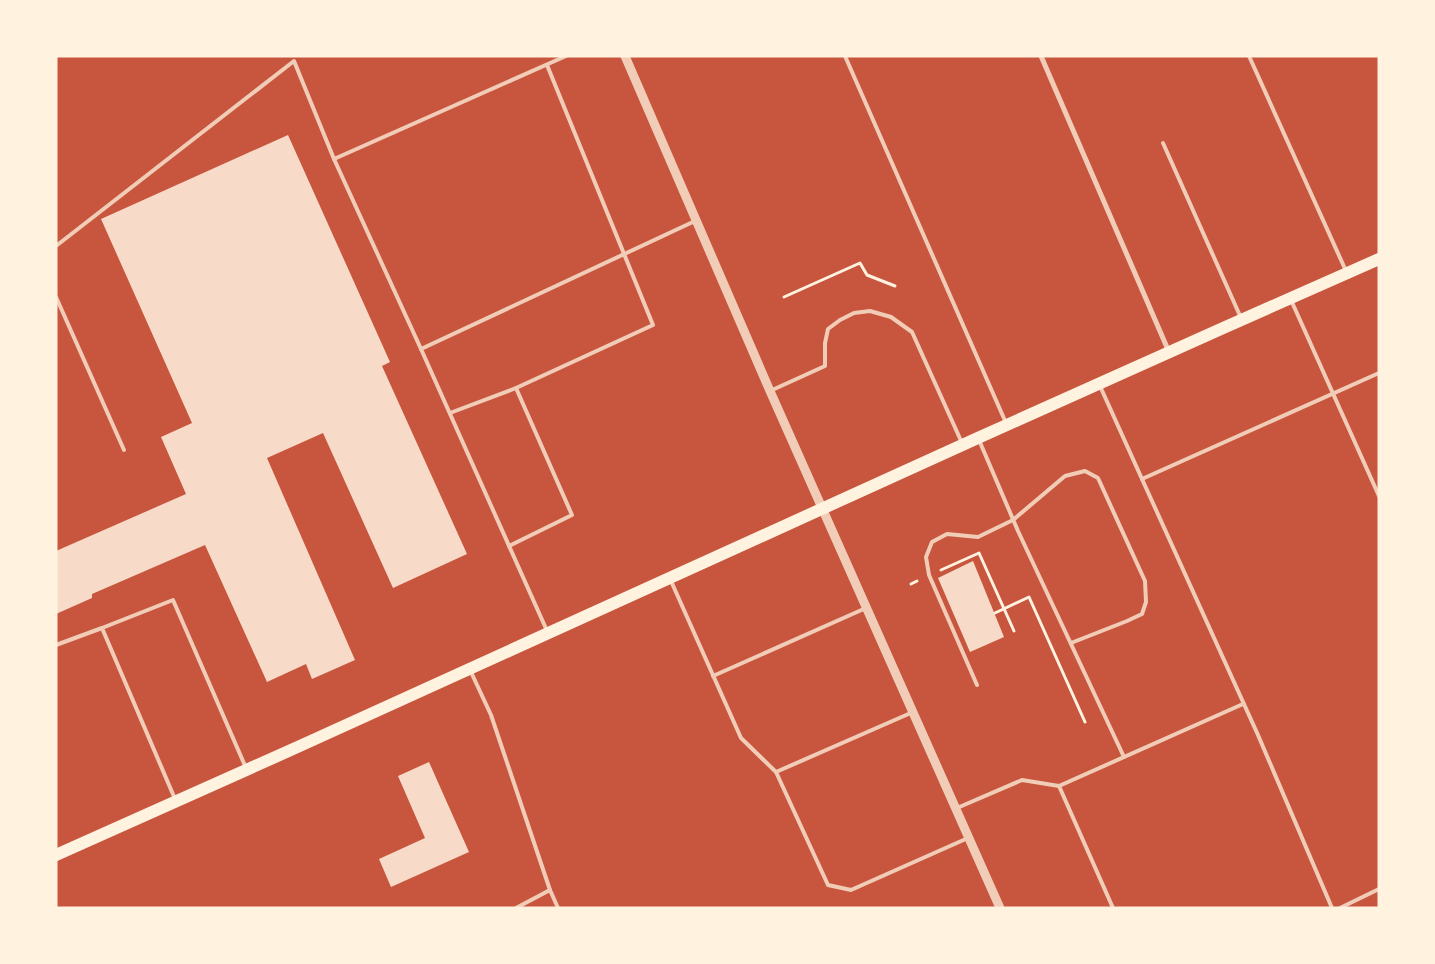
<svg xmlns="http://www.w3.org/2000/svg" width="1435" height="964" viewBox="0 0 1435 964" font-family="'DejaVu Sans',sans-serif">
	<style>
		.building { fill: #f7dbc8 }
		.lines { fill: none; stroke-linecap: round; stroke-linejoin: round }
		.path { stroke: #fff3e0; stroke-width: 3 }
		.service { stroke: #f1ccb7; stroke-width: 4 }
		.minor { stroke: #f1ccb7; stroke-width: 5 }
		.tertiary { stroke: #f1ccb7; stroke-width: 9 }
		.primary { stroke: #fff3e0; stroke-width: 12 }
	</style>
	<rect width="100%" height="100%" fill="#c8553d"/>
	<!-- building -->
	<g class="building">
		<polygon points="288,135 390,362 382,366 467,554 393,588 323,433 267,458 355,660 312,679 306,664 267,682 205,545 92,594 92,598 56,614 56,551 186,494 161,437 192,423 101,219"/>
		<polygon points="973,561 1004,637 970,652 938,578"/>
		<polygon points="429,762 469,852 391,887 379,859 425,838 398,776"/>
	</g>
	<g class="lines">
		<!-- path -->
		<g class="path">
			<polyline points="784,297 860,263 867,275 895,286"/>
			<polyline points="941,570 979,553 1014,631"/>
			<polyline points="911,584 917,581"/>
			<polyline points="995,613 1029,597 1085,722"/>
		</g>
		<!-- service -->
		<g class="service">
			<polyline points="845,56 1006,423"/>
			<polyline points="1249,56 1346,271"/>
			<polyline points="1163,143 1241,318"/>
			<polyline points="56,246 294,61 334,159"/>
			<polyline points="56,297 124,450"/>
			<polyline points="1291,300 1379,496"/>
			<polyline points="421,349 334,159 566,56"/>
			<polyline points="1100,386 1142,479"/>
			<polyline points="770,391 825,366 825,343 828,329 840,320 854,313 870,311 891,317 912,332 962,443"/>
			<polyline points="450,413 516,388"/>
			<polyline points="979,440 1018,531 1124,757"/>
			<polyline points="509,546 572,515 516,388 653,325 547,65"/>
			<polyline points="671,581 741,738 776,772 828,885 851,890 968,838"/>
			<polyline points="548,633 421,349 695,221"/>
			<polyline points="56,645 102,628"/>
			<polyline points="471,672 491,715 550,890 558,908"/>
			<polyline points="713,676 866,608"/>
			<polyline points="977,685 929,575 926,557 932,542 947,534 978,537 1013,520 1065,476 1085,471 1098,478 1145,581 1146,602 1142,614 1127,621 1071,643"/>
			<polyline points="776,772 913,712"/>
			<polyline points="1059,786 1113,908"/>
			<polyline points="175,799 102,628 173,600 246,768"/>
			<polyline points="957,808 1022,780 1059,786 1243,704"/>
			<polyline points="516,908 550,890"/>
			<polyline points="1332,908 1258,735 1142,479 1379,373"/>
			<polyline points="1340,908 1379,889"/>
		</g>
		<!-- minor -->
		<polyline class="minor" points="1041,56 1169,352"/>
		<!-- tertiary -->
		<polyline class="tertiary" points="625,56 770,391 1000,908"/>
		<!-- primary -->
		<path class="primary" d="M 56,855 C 365,718 672,577 980,437 C 1112,377 1246,318 1379,259"/>
	</g>
	<!-- border -->
	<rect width="1435" height="964" fill="none" stroke="#fff3e0" stroke-width="115"/>
</svg>
